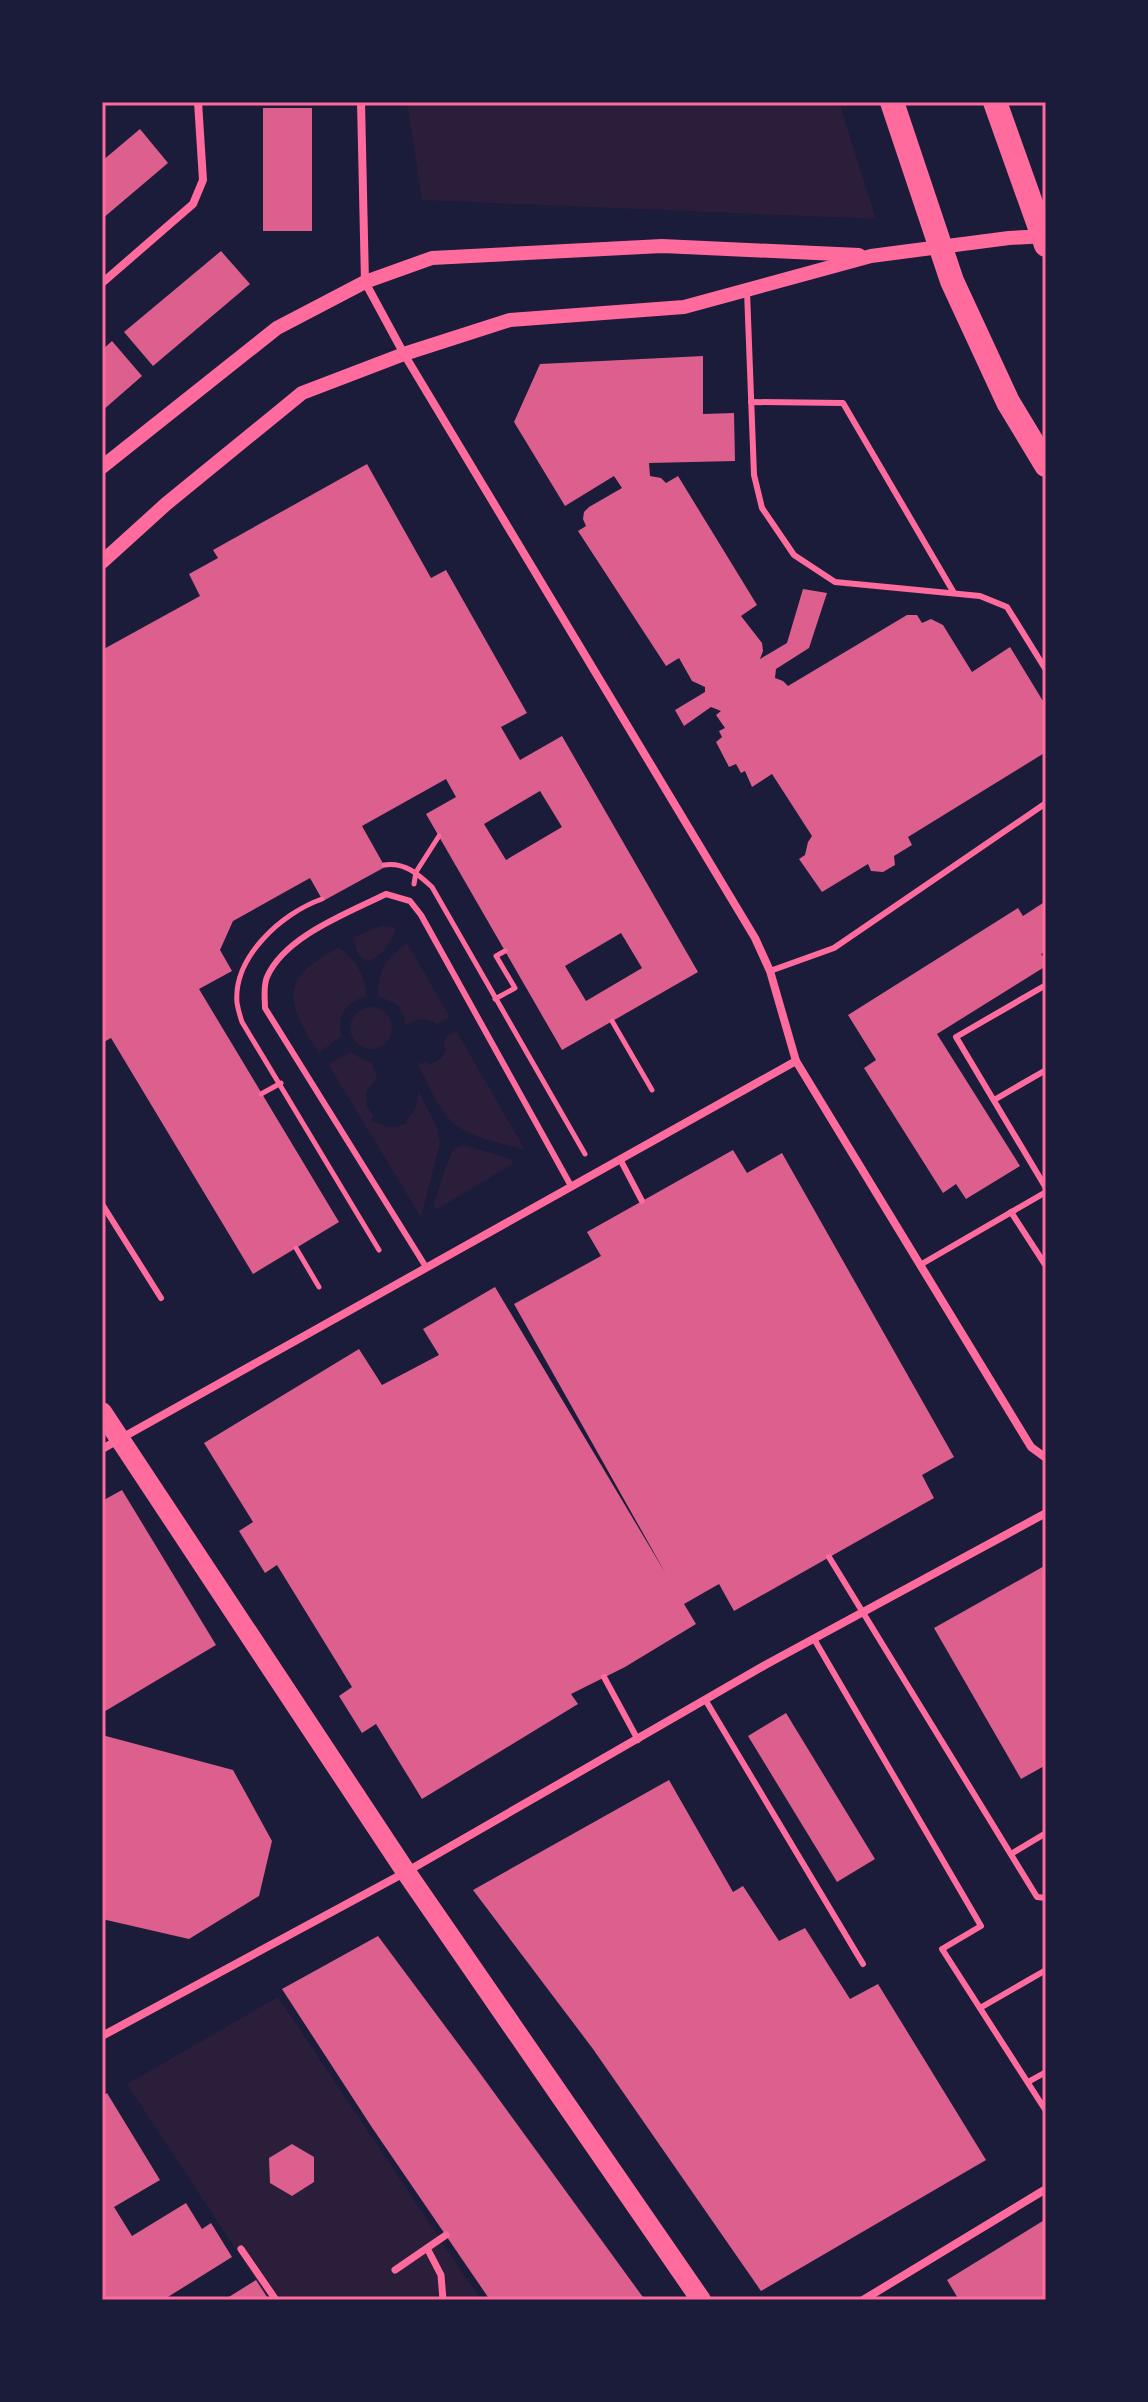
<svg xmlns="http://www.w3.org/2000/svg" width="1148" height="2402" viewBox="0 0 1148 2402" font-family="'Archivo Narrow',sans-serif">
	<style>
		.green { fill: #2a1e3b }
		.building { fill: #dd5f8e; fill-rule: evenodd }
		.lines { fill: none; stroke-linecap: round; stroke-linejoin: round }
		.path { stroke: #ff6b9d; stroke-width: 5 }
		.service { stroke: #ff6b9d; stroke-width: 6 }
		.pedestrian { stroke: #ff6b9d; stroke-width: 7 }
		.minor { stroke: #ff6b9d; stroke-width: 8 }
		.tertiary { stroke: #ff6b9d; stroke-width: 14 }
		.primary { stroke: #ff6b9d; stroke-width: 20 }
		.motorway { stroke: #ff6b9d; stroke-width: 24 }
		.neatline { fill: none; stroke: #ff6b9d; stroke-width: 3 }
	</style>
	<rect width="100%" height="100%" fill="#1b1b3a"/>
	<!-- green -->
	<g class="green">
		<polygon points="407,102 839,102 876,219 422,200"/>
		<polygon points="380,926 390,926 396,930 384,951 370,961 363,959 357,952 354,937"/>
		<path d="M 407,943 L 450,1017 L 437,1024 C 425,1016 416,1018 406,1026 L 404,1022 L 405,1018 L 398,1005 L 378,996 C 378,968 386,960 407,943 Z"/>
		<path d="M 338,947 C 357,960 363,973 367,996 C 346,1002 337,1015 341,1036 L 319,1053 C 303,1027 278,995 306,969 C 315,961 328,954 338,947 Z"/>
		<circle cx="371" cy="1028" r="21"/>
		<path d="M 456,1030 L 525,1150 C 503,1143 472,1139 454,1124 C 437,1108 428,1084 418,1064 L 427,1062 L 430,1065 L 441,1058 L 447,1050 L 444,1047 L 445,1038 Z"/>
		<path d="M 351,1052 L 364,1060 L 372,1062 L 377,1078 L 366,1091 L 367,1107 L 373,1116 L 371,1120 C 383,1127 394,1129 407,1123 L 406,1120 C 416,1112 418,1103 418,1091 L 437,1127 L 440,1143 L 421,1217 L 328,1064 Z"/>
		<path d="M 463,1145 L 511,1159 L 514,1163 L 439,1208 L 434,1208 C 434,1202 449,1157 452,1152 C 456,1146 457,1147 463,1145 Z"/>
		<polygon points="278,1997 481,2300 269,2300 127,2084"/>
	</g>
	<!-- building -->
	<g class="building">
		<rect x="263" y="108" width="49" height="123"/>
		<polygon points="140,129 168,163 102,219 102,161"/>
		<polygon points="221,251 250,284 153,366 124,332"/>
		<polygon points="112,341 142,376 102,411 102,350"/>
		<polygon points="703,356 703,414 734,413 735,461 649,463 650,476 661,478 666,483 678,476 757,605 741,616 762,643 763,651 760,659 787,643 803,589 827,593 809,648 776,669 775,678 783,681 788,686 907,615 917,615 922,623 931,619 943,625 972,672 1010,647 1046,706 1046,752 908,837 912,845 894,856 895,865 883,872 871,871 868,864 822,892 799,859 805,855 808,842 812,836 772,774 752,787 745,771 741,773 736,764 729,767 716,742 722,737 719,731 725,728 716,715 721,711 711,707 684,726 675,710 705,692 705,687 692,681 679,658 666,666 578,531 586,526 583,519 584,512 589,507 622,488 614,476 565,506 514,422 540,364"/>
		<path d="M 367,464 L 431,578 L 446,570 L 527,713 L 501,727 L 520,760 L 562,736 L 698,972 L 562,1050 L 426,814 L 456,797 L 446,779 L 362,826 L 385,867 L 323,901 L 310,878 L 233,921 L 220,950 L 232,971 L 199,989 L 339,1222 L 253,1274 L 111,1038 L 102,1043 L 102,789 L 104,788 L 102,768 L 105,766 L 102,762 L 102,650 L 200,596 L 189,574 L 218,558 L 213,550 ZM 540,791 L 562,827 L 506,860 L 484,824 ZM 621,933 L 642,968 L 586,1001 L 565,966 Z"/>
		<polygon points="1046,901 1046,951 1041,954 1046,961 1046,966 937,1034 1020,1166 966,1199 956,1184 943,1193 864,1068 876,1060 848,1015 1018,908 1023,916"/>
		<polygon points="733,1150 747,1173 782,1153 954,1457 922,1475 934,1498 734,1611 719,1584 684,1604 696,1624 625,1667 571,1694 578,1704 422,1799 376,1724 362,1733 339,1696 352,1687 277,1565 265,1573 239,1531 253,1522 204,1443 359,1349 382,1385 439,1355 423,1329 495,1287 666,1574 514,1304 601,1256 587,1232"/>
		<polygon points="122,1490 216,1645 102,1713 102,1501"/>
		<polygon points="1046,1565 1046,1765 1021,1779 934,1628"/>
		<polygon points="786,1713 875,1859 837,1882 748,1736"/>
		<polygon points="102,1735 233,1770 272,1841 259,1896 189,1939 102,1919"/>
		<polygon points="669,1780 733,1892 743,1886 779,1941 805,1928 850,1999 878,1984 986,2160 761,2291 593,2049 473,1890"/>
		<polygon points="378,1936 474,2065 645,2300 490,2300 371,2126 282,1989"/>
		<polygon points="107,2093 160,2180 114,2207 132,2236 186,2203 202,2229 211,2223 232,2257 163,2300 102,2300 102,2096"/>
		<polygon points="292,2144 314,2157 314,2182 292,2196 270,2183 269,2158"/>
		<polygon points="1046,2219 1046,2300 959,2300 947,2280"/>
		<polygon points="256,2280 269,2300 224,2300"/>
	</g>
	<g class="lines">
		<!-- path -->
		<g class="path">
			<path d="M 384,865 C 405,862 418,874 432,887 L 585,1154"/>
			<polyline points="414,884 416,872 439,836"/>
			<path d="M 322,899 C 282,913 233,957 237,1003 C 238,1009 240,1016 242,1022 L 379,1250"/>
			<polyline points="495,999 515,988 496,956 505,951"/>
			<polyline points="612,1021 652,1090"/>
			<polyline points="261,1094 281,1083"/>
			<polyline points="296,1248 319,1287"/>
		</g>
		<!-- service -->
		<g class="service">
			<polyline points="747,291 754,475 762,508 794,555 835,582 980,596 1007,607 1046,670"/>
			<polyline points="751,402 843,403 954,593"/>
			<polyline points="770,971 834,948 1046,803"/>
			<polyline points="1046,985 956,1037 1046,1188"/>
			<polyline points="994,1100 1046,1070"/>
			<polyline points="620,1159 642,1201"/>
			<polyline points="102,1204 161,1298"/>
			<polyline points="1011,1212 1046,1266"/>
			<polyline points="920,1265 1046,1192"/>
			<path d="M 426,1267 L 265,1008 C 265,999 263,986 267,977 C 285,936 348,913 386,894 L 410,901 L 421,915 L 571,1186"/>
			<polyline points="829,1557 1037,1897 1046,1898"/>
			<polyline points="814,1639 981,1926 942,1949 1046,2111"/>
			<polyline points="604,1677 638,1740"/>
			<polyline points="706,1701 863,1964"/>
			<polyline points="1011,1854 1046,1833"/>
			<polyline points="980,2008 1046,1970"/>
			<polyline points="1028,2082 1046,2072"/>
		</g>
		<!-- pedestrian -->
		<g class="pedestrian">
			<polyline points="427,2248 441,2275 443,2300"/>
			<polyline points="241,2249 276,2300"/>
			<polyline points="395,2270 446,2235"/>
		</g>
		<!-- minor -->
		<g class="minor">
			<polyline points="361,102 365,282 404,354 755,938 770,971 796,1061 1031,1447 1046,1458"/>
			<polyline points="102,283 193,204 203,180 198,102"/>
			<polyline points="102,1449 796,1061"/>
			<polyline points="102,2036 406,1872 767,1664 1046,1513"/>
			<polyline points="863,2300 1046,2189"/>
		</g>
		<!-- tertiary -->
		<g class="tertiary">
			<polyline points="102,467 277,328 365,282 432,258 662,246 859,255"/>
			<polyline points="102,562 166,504 302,393 404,354 510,320 684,307 871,256 1009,238 1046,236"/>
		</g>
		<!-- primary -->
		<polyline class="primary" points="102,1412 406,1872 701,2300"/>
		<!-- motorway -->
		<g class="motorway">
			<polyline points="892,102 952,281 1008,402 1046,465"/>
			<polyline points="995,102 1046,245"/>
		</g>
	</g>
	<!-- border -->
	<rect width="1148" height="2402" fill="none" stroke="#1b1b3a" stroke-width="208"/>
	<rect x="104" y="104" width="940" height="2194" class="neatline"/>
</svg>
